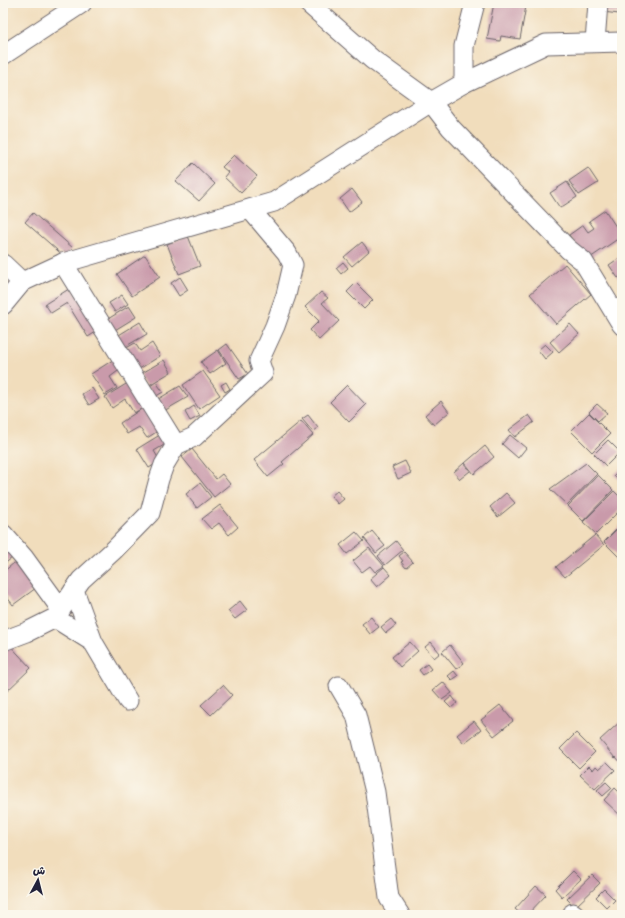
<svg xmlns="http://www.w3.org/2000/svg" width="625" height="918" viewBox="0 0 625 918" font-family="Caveat,'Playpen Sans Arabic',sans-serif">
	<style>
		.building { fill: #c99aaa }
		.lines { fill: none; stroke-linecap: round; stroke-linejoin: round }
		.minor-casing { stroke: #6a6368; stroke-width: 21 }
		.minor { stroke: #fff; stroke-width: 19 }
	</style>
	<rect width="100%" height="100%" fill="#fbf7ec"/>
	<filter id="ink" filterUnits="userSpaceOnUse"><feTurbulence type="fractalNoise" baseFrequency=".025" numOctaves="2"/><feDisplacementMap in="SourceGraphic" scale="8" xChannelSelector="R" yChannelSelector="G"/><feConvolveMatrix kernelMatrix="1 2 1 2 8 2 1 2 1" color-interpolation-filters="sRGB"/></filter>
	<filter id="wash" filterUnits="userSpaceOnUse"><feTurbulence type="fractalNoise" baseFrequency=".012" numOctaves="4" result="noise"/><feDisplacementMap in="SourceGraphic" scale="16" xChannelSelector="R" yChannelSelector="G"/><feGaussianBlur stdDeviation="0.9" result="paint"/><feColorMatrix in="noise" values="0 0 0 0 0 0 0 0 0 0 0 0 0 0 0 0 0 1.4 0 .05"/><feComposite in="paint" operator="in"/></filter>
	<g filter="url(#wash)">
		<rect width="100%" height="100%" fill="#f1ddbc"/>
		<g id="blocks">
			<!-- building -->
			<g class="building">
				<polygon points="494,3 512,3 526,6 520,39 501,36 500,41 487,39"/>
				<polygon points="604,3 622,3 622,12 619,14 603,12"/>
				<polygon points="234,155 257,176 241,193 224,177 228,172 222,167"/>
				<polygon points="193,163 215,184 199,201 176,181"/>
				<polygon points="588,168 598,183 579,195 569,181"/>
				<polygon points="567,182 577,197 560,208 550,193"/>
				<polygon points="352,189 362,202 349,212 340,199"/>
				<polygon points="605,210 622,236 587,260 569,235 583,225 588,232 594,228 589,221"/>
				<polygon points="33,213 73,248 65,257 25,222"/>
				<polygon points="188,236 200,266 179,274 167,244"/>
				<polygon points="362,242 369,251 352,266 344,257"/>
				<polygon points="145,255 160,277 132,296 117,274"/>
				<polygon points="622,256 622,275 618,278 609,265"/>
				<polygon points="343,262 348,268 341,274 336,268"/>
				<polygon points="565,264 591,294 556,324 530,294"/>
				<polygon points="180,277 188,290 179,296 171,283"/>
				<polygon points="356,283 373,300 364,309 347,292"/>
				<polygon points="72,287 99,330 88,337 67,303 51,313 45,304"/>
				<polygon points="321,292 328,298 322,303 339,321 319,340 310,330 319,321 305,307"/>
				<polygon points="122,295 128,304 115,312 109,303"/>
				<polygon points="129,306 136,317 110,333 103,322"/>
				<polygon points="140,322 147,334 121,349 114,338"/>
				<polygon points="570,324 579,334 559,352 550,342"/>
				<polygon points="135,343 140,351 152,343 160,356 136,371 123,350"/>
				<polygon points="227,344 248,374 239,379 219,350"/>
				<polygon points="545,344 553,352 545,359 538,350"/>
				<polygon points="218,350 226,363 210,374 201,362"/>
				<polygon points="116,358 122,368 110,377 117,388 105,395 91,374"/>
				<polygon points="164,360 171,372 146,387 139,375"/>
				<polygon points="203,371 220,395 199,409 183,385"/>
				<polygon points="131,381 146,406 134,413 125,399 112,408 105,397"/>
				<polygon points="156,382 163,392 153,398 147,388"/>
				<polygon points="226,382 230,389 225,392 221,385"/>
				<polygon points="347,385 366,405 349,422 330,402"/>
				<polygon points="180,386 188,397 162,412 155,401"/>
				<polygon points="92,388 99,399 89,405 82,394"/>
				<polygon points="441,401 449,412 434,425 425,415"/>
				<polygon points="597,404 607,413 598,421 589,412"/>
				<polygon points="146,406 161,429 147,438 139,427 127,434 120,423"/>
				<polygon points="194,406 200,416 190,421 185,412"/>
				<polygon points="589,413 610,434 592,452 571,431"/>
				<polygon points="308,415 318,428 313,432 302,419"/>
				<polygon points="529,415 534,422 515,437 509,430"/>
				<polygon points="301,421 313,435 282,462 284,464 268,477 254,460"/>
				<polygon points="163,433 169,442 154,451 160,461 149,468 137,449"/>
				<polygon points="510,435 526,448 518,458 502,444"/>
				<polygon points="608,440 620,452 606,466 594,454"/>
				<polygon points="485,446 494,457 474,474 465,463"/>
				<polygon points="192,449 216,479 222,474 230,484 214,497 182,457"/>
				<polygon points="405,461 411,473 398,479 392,467"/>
				<polygon points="464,463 470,471 460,479 454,472"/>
				<polygon points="586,463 597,474 567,505 550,489"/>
				<polygon points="622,467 622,482 614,475"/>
				<polygon points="598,475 613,490 583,521 568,506"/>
				<polygon points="200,483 211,497 197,508 186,494"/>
				<polygon points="337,491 344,499 338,504 331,496"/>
				<polygon points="614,491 622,499 622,508 596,534 583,522"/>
				<polygon points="506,493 515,503 498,517 490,507"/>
				<polygon points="220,505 238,527 229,535 219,523 211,529 202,519"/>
				<polygon points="622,524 622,554 619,557 604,542"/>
				<polygon points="372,531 385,546 376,553 364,538"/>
				<polygon points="356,532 364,541 347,554 340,545"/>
				<polygon points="595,535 604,545 565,577 556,567"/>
				<polygon points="3,536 17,554 3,565"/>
				<polygon points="396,541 403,550 385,565 378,556"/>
				<polygon points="369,548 384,566 375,572 370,566 362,572 353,561"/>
				<polygon points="404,552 413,562 406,568 401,562 403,561 399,556"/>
				<polygon points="19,559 40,585 13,605 3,592 3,572"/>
				<polygon points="384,567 391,575 377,587 370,579"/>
				<polygon points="240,601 247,610 235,619 228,611"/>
				<polygon points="371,617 379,627 370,634 362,624"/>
				<polygon points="391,619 396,625 386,633 381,627"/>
				<polygon points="6,641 31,668 5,693 3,691 3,644"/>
				<polygon points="410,642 418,651 400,667 392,657"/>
				<polygon points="431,642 440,653 434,658 425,647"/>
				<polygon points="450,645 464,663 456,669 442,652"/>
				<polygon points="427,664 431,669 423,675 419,670"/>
				<polygon points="454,671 458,676 452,680 448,676"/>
				<polygon points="443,682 452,693 442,700 433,690"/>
				<polygon points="223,685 232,695 211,715 201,705"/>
				<polygon points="452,696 457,703 451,708 445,702"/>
				<polygon points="500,705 513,721 494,736 481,720"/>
				<polygon points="622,720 622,764 616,757 615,758 600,740"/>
				<polygon points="474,721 481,730 464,743 457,735"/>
				<polygon points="576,733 595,752 579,768 560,749"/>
				<polygon points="607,762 615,770 595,789 580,775 589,766 593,770 596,766 599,769"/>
				<polygon points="606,782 612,788 603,796 597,790"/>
				<polygon points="615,788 622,795 622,817 604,800"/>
				<polygon points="573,871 581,879 562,897 555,889"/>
				<polygon points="592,875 600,883 575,907 567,899"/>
				<polygon points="536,886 546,895 527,915 522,915 515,909"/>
				<polygon points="604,889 615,900 607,908 596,897"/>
			</g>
		</g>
	</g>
	<g filter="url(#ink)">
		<use href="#blocks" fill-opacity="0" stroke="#6a6368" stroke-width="1"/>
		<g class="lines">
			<!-- minor casing -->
			<g class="minor-casing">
				<g id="minor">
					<polyline points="308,3 373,60 431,102 451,128 568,249 583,261 622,325"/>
					<polyline points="595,42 598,3"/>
					<polyline points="3,55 82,3"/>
					<polyline points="464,83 464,46 475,3"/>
					<polyline points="63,263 176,445"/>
					<polyline points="3,264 22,282"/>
					<polyline points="3,305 22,282 63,263 274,202 431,102 464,83 546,44 622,42"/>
					<polyline points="3,534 24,558 61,609"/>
					<polyline points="74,590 93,642"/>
					<polyline points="55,618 93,642 128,701"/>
					<polyline points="3,641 27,632 55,618 81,580 114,550 150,513 159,479 164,465 176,445 194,437 263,373 259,361 275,326 286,295 293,265 287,253 250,209"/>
					<polyline points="339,686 356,715 375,792 389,898 400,915"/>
					<polyline points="573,913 575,915"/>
				</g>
			</g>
			<!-- minor -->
			<use href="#minor" class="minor"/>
		</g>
	</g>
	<!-- margin -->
	<rect width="625" height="918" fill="none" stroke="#fbf7ec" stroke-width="16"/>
	<!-- north arrow -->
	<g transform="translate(38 880) rotate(7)" stroke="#fbf7ec" stroke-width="3" paint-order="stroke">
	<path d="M0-3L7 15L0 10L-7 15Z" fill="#22223b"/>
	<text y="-6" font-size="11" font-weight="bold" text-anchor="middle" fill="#22223b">ش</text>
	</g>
</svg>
